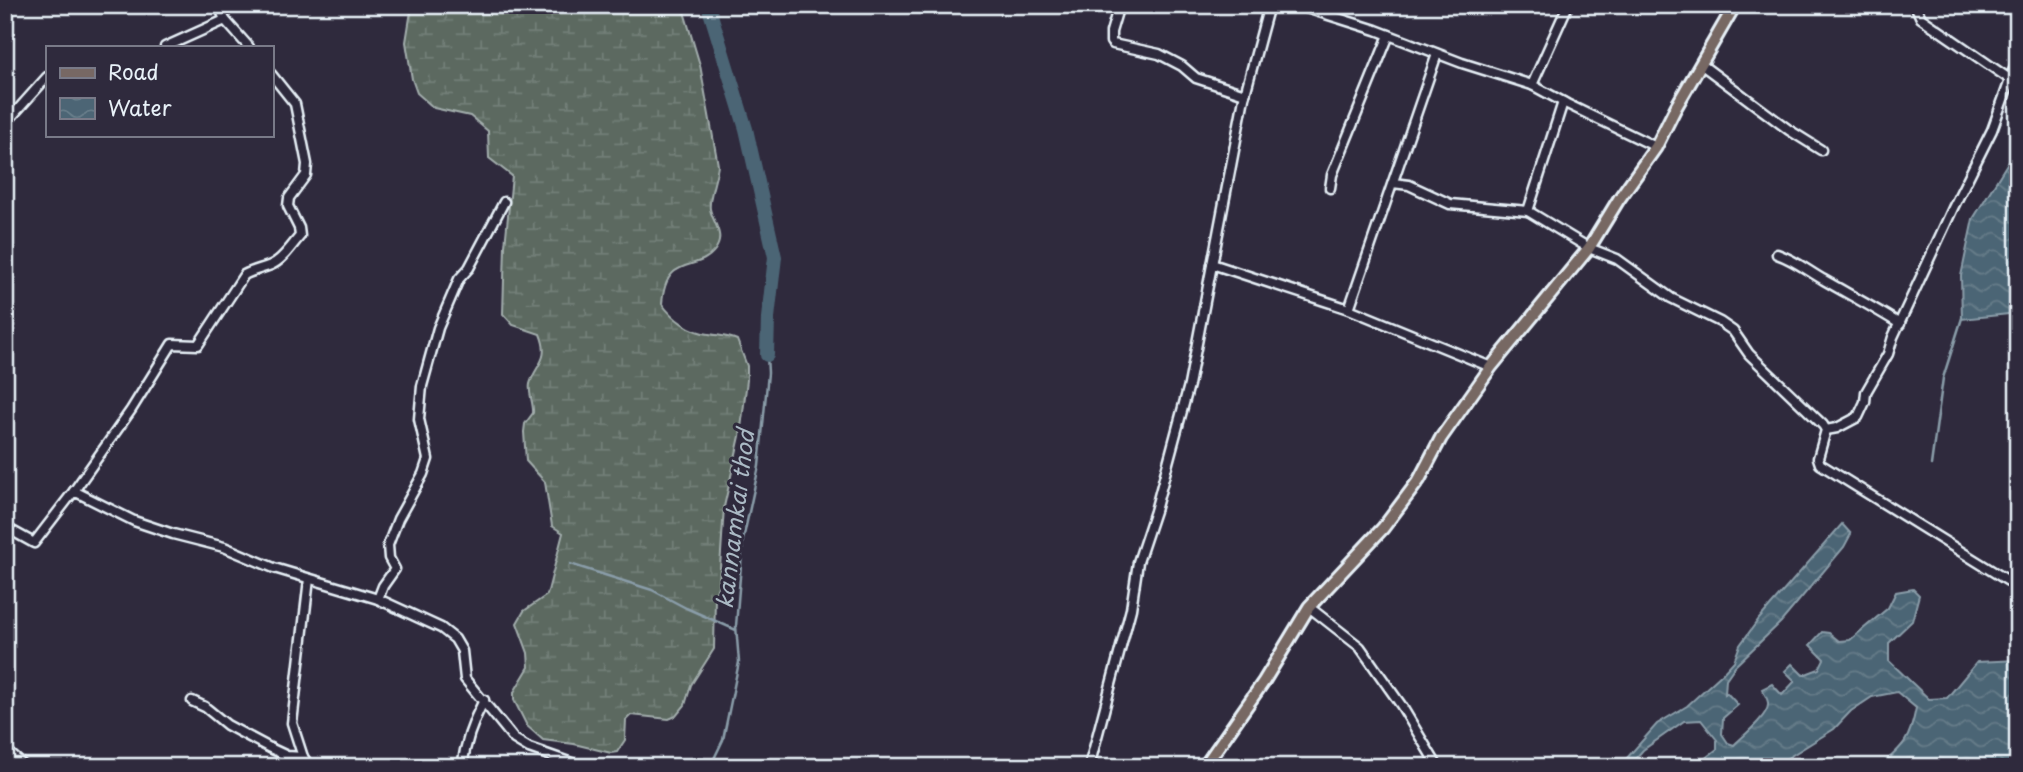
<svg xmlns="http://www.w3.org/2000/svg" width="2023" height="772" viewBox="0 0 2023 772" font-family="'Playpen Sans',sans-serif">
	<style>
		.wetland { fill: url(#wetland-marsh); stroke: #a2adac; stroke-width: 2 }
		.water { fill: url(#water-waves); stroke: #8a9da9; stroke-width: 2 }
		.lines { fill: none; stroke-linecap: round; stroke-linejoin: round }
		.stream { stroke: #8a9da9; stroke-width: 2.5 }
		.river { stroke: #4c6575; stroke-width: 14 }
		.minor-casing { stroke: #e8f1f8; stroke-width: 13 }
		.major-casing { stroke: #e8f1f8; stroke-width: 16 }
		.minor { stroke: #2f2a3d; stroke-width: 8 }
		.major { stroke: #776864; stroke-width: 10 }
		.labels { text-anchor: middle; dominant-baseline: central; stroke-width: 6; stroke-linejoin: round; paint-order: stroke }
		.water-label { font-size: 23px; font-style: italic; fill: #aab9c4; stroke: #2f2a3d }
	</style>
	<defs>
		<pattern id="wetland-marsh" width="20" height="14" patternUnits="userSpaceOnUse" patternTransform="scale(1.75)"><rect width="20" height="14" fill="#5b6960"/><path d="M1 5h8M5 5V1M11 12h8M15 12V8" fill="none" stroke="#737f78"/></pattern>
		<pattern id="water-waves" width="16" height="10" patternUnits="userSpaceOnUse" patternTransform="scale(1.75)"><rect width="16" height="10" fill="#4c6575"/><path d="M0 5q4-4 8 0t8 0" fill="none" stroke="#667c89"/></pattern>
	</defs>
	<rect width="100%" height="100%" fill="#2f2a3d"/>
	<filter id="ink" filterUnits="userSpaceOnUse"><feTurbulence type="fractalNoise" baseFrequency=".0143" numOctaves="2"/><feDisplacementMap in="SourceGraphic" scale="14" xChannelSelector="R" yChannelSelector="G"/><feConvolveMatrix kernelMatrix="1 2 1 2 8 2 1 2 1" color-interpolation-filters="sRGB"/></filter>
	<g filter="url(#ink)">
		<!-- wetland -->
		<path class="wetland" d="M 412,5 L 682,5 L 700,65 L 718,165 C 717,177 708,199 710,209 C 713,223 726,235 715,250 C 697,274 666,252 662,304 C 673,319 690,332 709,334 C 720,336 727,336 737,340 L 747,366 L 747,380 L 740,436 L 724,507 L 719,583 L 715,596 L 714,649 L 691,685 L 685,705 L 676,716 L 669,719 L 631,715 L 626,720 L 625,740 L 617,752 L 611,753 L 574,744 L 543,740 L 527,726 L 514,700 L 514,692 L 529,667 L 528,653 L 517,623 L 524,611 L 547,595 L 563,533 L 552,526 L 545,482 L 526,461 L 524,432 L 525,424 L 533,413 C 534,404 528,393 530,384 C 535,364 551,361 540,334 L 513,325 L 503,314 L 505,246 L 512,176 L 489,158 L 488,131 L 470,116 L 434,108 L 417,93 L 412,79 L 406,42 Z"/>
		<!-- water -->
		<g class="water">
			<polygon points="2018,146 2018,313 1962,319 1961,276 1973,219"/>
			<path d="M 1842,524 L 1851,534 L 1844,547 L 1781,622 L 1735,666 L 1726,679 L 1725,694 L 1727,693 L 1738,705 L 1723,718 L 1722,734 L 1728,743 L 1734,745 C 1742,737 1768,716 1768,705 C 1769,700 1764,694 1762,689 L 1772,684 L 1782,695 L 1795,681 L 1785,671 L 1792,664 L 1803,675 L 1819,669 L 1824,659 L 1810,645 L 1822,632 L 1829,633 L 1839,641 L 1850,640 L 1888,608 L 1896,592 L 1913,589 L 1919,595 L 1912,621 L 1889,643 L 1889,661 L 1929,699 L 1947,698 L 1977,662 L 2018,660 L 2018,767 L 1879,767 C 1904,746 1910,740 1916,708 L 1897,692 L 1872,697 L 1851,711 L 1834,729 L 1773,767 L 1694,767 L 1717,749 L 1717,740 L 1701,720 L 1684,721 L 1643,750 L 1628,767 L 1619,767 L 1657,724 L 1687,706 L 1723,673 L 1734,661 L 1740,645 L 1759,619 Z"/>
		</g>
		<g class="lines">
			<!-- stream -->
			<g class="stream">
				<polyline points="1931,465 1943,378 1962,318"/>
				<polyline points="570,564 652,590 686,608 736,630"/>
				<polyline points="710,767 723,740 739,662 736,626 743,540 759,466 768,373 767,355"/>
			</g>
			<!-- river -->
			<polyline class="river" points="708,5 746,129 775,257 768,318 767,355"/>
			<!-- minor casing -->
			<g class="minor-casing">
				<g id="minor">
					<polyline points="219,5 225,20 249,47"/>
					<polyline points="1119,5 1111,32 1111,42 1113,44 1159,54 1182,66 1196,78 1245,94"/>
					<polyline points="1297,5 1376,30 1462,63 1532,85 1567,104 1656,147"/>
					<polyline points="1915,5 1921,18 2011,80"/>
					<polyline points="165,47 225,20"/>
					<polyline points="1702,65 1789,130 1821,150"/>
					<polyline points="1532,85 1568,5"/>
					<polyline points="1563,102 1528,211 1589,248 1617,259 1671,298 1720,322 1733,331 1749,354 1823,425 1826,430 1818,458 1820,464 2018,587"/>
					<polyline points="5,124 47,77"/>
					<polyline points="1393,183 1409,185 1450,204 1528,211"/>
					<polyline points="1330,188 1332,175 1389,35"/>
					<path d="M 1777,254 C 1795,260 1808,271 1824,280 C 1850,295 1875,308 1900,324"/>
					<polyline points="1212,264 1349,309 1491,367"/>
					<polyline points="1349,309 1437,54"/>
					<polyline points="1826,430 1837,428 1858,417 1865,402 1866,392 1888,354 1893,337 1953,208 1992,130 2018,58"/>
					<path d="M 74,491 L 131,410 L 172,344 L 198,345 L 244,275 C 253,270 261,269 271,265 C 283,260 292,245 300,236 L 299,228 L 288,206 L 289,198 L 306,175 L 307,164 L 295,104 L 271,74"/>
					<polyline points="5,527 34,543 74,491 134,521 173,534 224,547 274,568 378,599 441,628 455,639 462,651 465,679 514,739 529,748 583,767"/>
					<polyline points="309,579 292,723 303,757 310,767"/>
					<polyline points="378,599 383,586 395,569 389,558 388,545 398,519 423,474 428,459 419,419 422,386 438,328 459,279 469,268 504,202"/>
					<polyline points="1309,607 1360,647 1401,705 1438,767"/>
					<polyline points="192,701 205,707 227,725 270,748 287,756 303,757"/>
					<polyline points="5,749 25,767"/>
					<path d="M 462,767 C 465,743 473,721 484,700"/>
					<polyline points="1089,767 1131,609 1138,562 1155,511 1189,385 1244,98 1269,5"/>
				</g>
			</g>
			<!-- major casing -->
			<g class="major-casing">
				<polyline id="major" points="1204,767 1264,681 1309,607 1383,528 1419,480 1441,438 1491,367 1589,248 1619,199 1656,147 1676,107 1735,5"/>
			</g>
			<!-- minor -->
			<use href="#minor" class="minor"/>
			<!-- major -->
			<use href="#major" class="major"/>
		</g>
	</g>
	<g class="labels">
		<!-- water labels -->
		<g class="water-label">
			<text transform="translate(734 519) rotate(-83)">kannamkai thod</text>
		</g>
	</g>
	<!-- margin -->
	<rect width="2023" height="772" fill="none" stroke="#2f2a3d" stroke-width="28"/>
	<rect x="14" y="14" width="1995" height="744" fill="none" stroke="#e8f1f8" stroke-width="2.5" filter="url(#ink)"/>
	<!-- legend -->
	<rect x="46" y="46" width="228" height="91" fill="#2f2a3d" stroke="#797a88" stroke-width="2"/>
	<rect x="60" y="68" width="35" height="10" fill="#776864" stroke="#797a88" stroke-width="2"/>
	<text x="108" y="80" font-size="21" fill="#e8f1f8">Road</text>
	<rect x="60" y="98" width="35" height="21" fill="url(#water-waves)" stroke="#797a88" stroke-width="2"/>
	<text x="108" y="116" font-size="21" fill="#e8f1f8">Water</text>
</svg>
